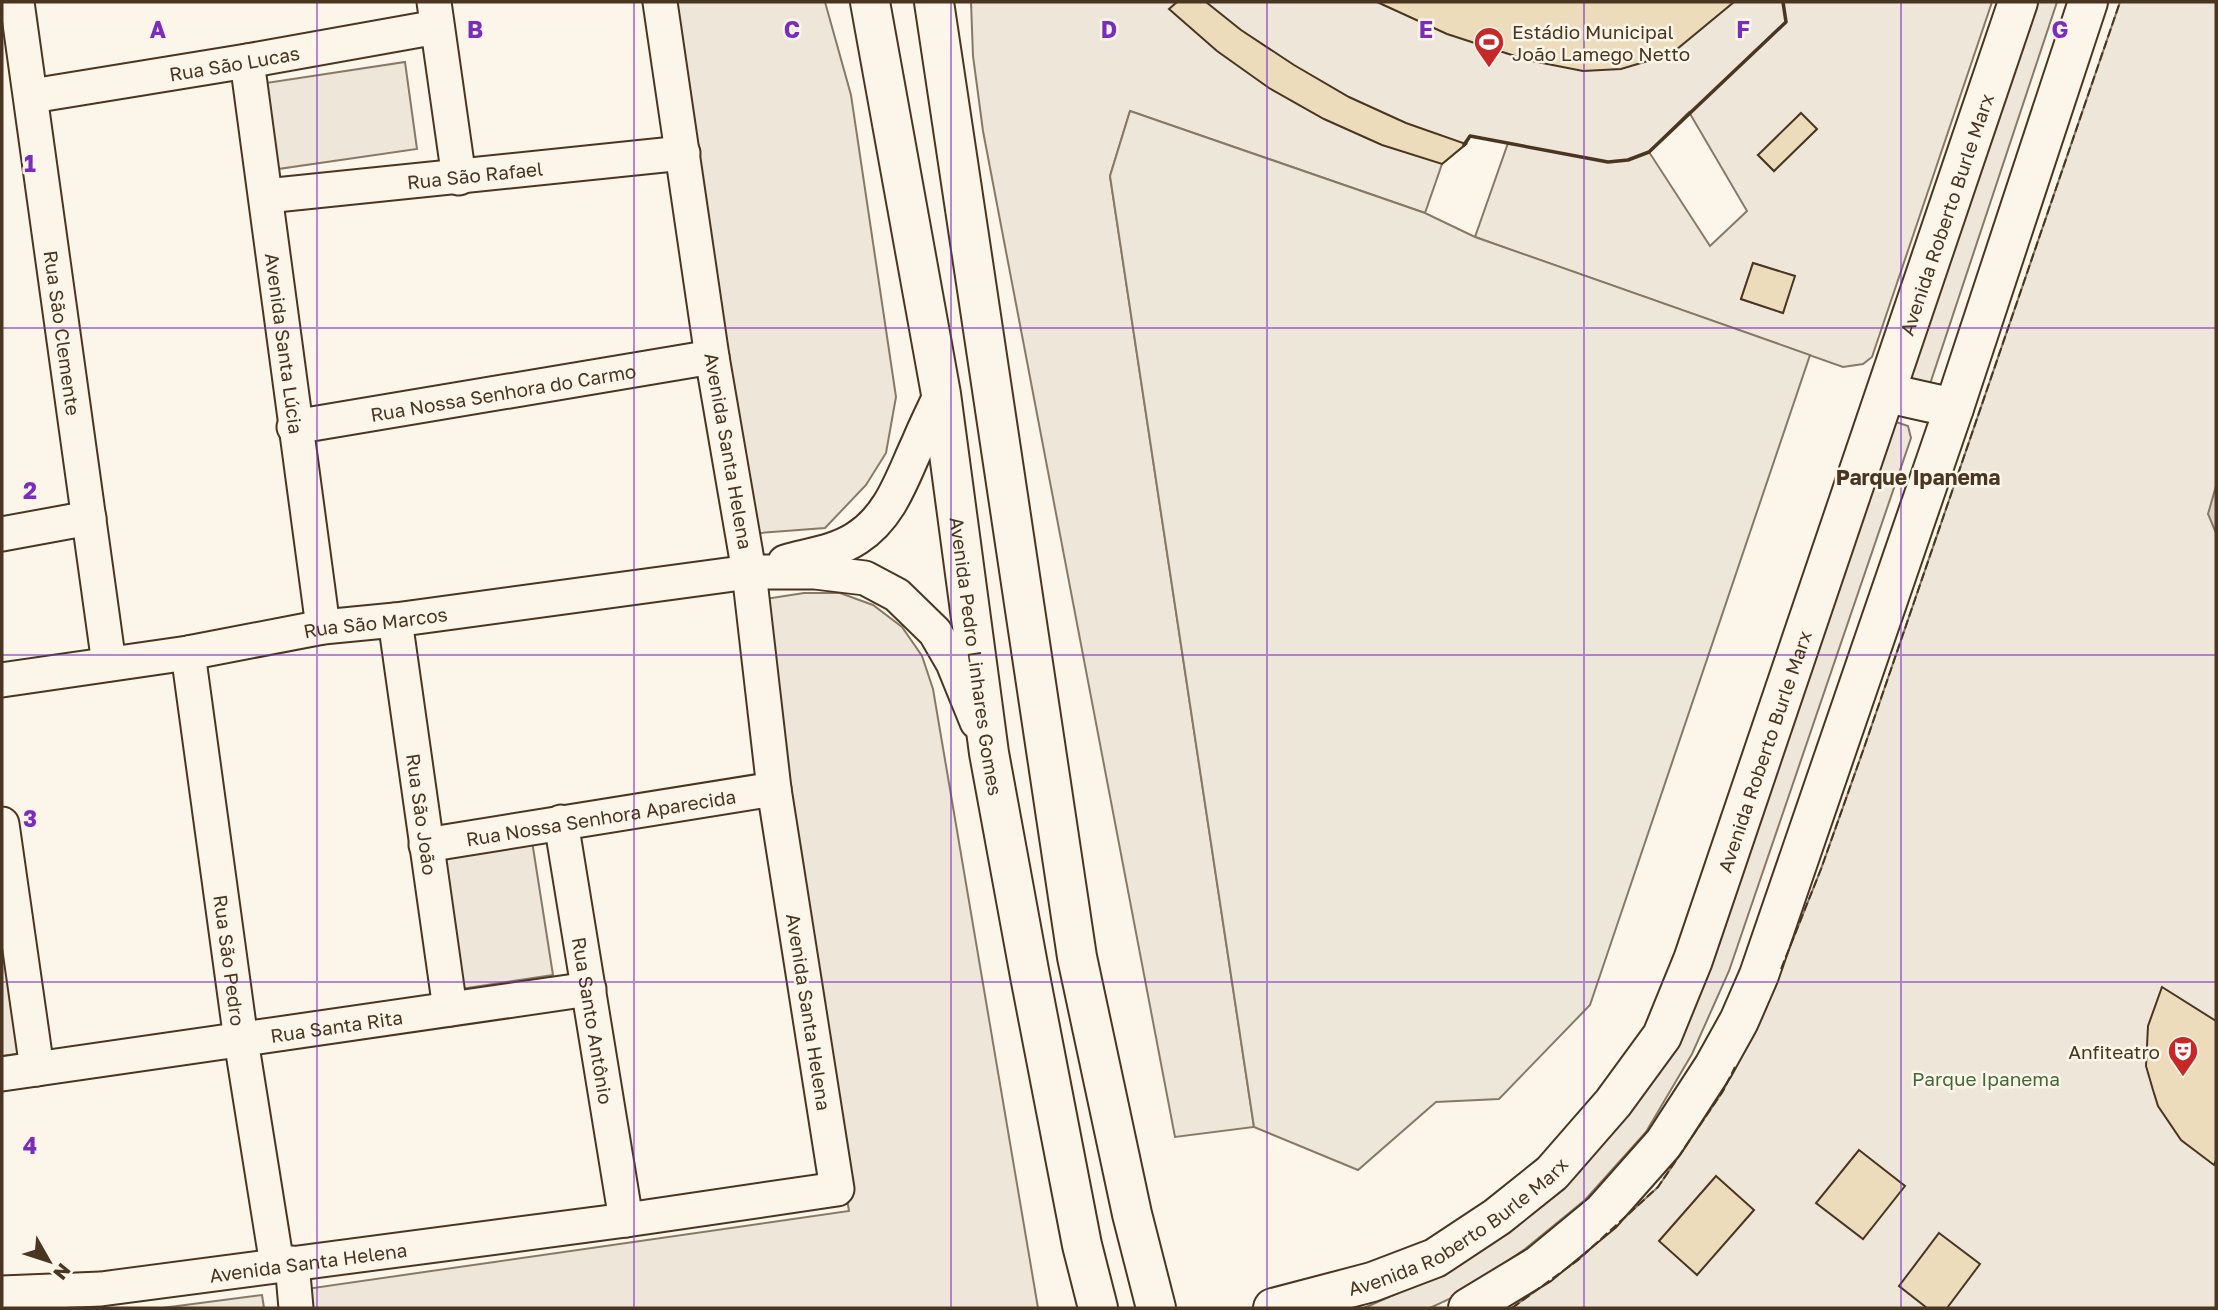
<svg xmlns="http://www.w3.org/2000/svg" width="2218" height="1310" viewBox="0 0 2218 1310" font-family="'Golos Text',sans-serif">
	<style>
		.green { fill: #ede6d9; stroke: #887966; stroke-width: 2; fill-rule: evenodd }
		.parking { fill: #ede7d9; stroke: #887966; stroke-width: 2 }
		.water { fill: #dcd4c6; stroke: #887966; stroke-width: 2 }
		.building { fill: #ecdcbc; stroke: #4a3520; stroke-width: 2 }
		.lines { fill: none; stroke-linecap: round; stroke-linejoin: round }
		.minor-casing { stroke: #4a3520; stroke-width: 37 }
		.major-casing { stroke: #4a3520; stroke-width: 42 }
		.highway-casing { stroke: #4a3520; stroke-width: 42 }
		.minor { stroke: #fbf6e9; stroke-width: 33 }
		.major { stroke: #fbf6e9; stroke-width: 38 }
		.highway { stroke: #fbf6e9; stroke-width: 38 }
		.fence { stroke: #4a3520; stroke-width: 2; stroke-dasharray: 9 3.5; stroke-linecap: butt }
		.wall { stroke: #4a3520; stroke-width: 3.5 }
		.grid { fill: none; stroke: #7b2cbf; stroke-width: 2; stroke-opacity: 0.55 }
		.labels { text-anchor: middle; dominant-baseline: central; stroke-width: 5; stroke-linejoin: round; paint-order: stroke }
		.poi-label { font-size: 19px; fill: #4a3520; stroke: #fbf6e9; text-anchor: start }
		.street-label { font-size: 19px; fill: #4a3520; stroke: #fbf6e9 }
		.park-label { font-size: 19px; fill: #436837; stroke: #fbf6e9 }
		.neighbourhood-label { font-size: 21px; font-weight: bold; fill: #4a3520; stroke: #fbf6e9 }
		.grid-label { font-size: 23px; text-anchor: middle; font-weight: bold; fill: #7b2cbf; stroke: #fbf6e9; stroke-width: 5; stroke-linejoin: round; paint-order: stroke }
	</style>
	<rect width="100%" height="100%" fill="#fbf6e9"/>
	<!-- green -->
	<g class="green">
		<polygon points="668,2 825,2 851,95 896,397 886,453 866,485 825,528 747,534"/>
		<path d="M 971,2 L 1992,2 L 1872,357 L 1863,364 L 1843,367 L 1475,237 L 1508,143 L 1470,136 L 1466,144 L 1442,164 L 1425,213 L 1130,111 L 1110,176 L 1254,1127 L 1175,1137 L 983,131 L 973,56 ZM 1689,112 L 1747,211 L 1710,246 L 1649,152 ZM 1817,129 L 1774,171 L 1758,155 ZM 1753,263 L 1794,276 L 1783,313 L 1741,299 Z"/>
		<polygon points="2028,2 2057,2 1931,381 1928,385 1907,383"/>
		<polygon points="2120,2 2216,2 2216,1308 1512,1308 1578,1260 1658,1187 1723,1091 1774,987 1821,869 1865,745"/>
		<polygon points="405,62 417,149 278,169 266,83"/>
		<polygon points="1896,422 1908,426 1911,438 1729,971 1692,1054 1646,1132 1585,1200 1525,1249 1458,1295 1430,1308 1364,1308 1444,1273 1627,1116 1892,424"/>
		<polygon points="804,593 840,593 873,605 902,627 922,656 933,689 1038,1308 308,1308 306,1289 849,1211 745,602"/>
		<polygon points="532,841 553,975 454,990 434,856"/>
		<polygon points="2,902 23,1053 2,1056"/>
		<polygon points="262,1295 264,1308 162,1308"/>
	</g>
	<!-- parking -->
	<polygon class="parking" points="1130,111 1425,213 1475,237 1810,355 1590,1005 1499,1099 1436,1102 1358,1170 1254,1127 1110,176"/>
	<!-- water -->
	<polygon class="water" points="2216,486 2216,533 2208,514"/>
	<!-- building -->
	<g class="building">
		<polygon points="1177,2 1206,2 1241,30 1294,65 1349,97 1406,123 1466,144 1442,164 1382,145 1324,119 1269,88 1217,51 1169,9"/>
		<polygon points="1377,2 1734,2 1671,54 1621,69 1583,71 1527,60 1447,34"/>
		<polygon points="1801,113 1817,129 1774,171 1758,155"/>
		<polygon points="1753,263 1795,276 1783,313 1741,299"/>
		<polygon points="2162,987 2216,1021 2216,1160 2214,1165 2181,1140 2158,1106 2153,1090 2146,1066 2148,1026"/>
		<polygon points="1859,1150 1905,1186 1863,1239 1816,1203"/>
		<polygon points="1716,1176 1754,1210 1697,1275 1659,1241"/>
		<polygon points="1939,1233 1980,1264 1947,1308 1927,1308 1899,1286"/>
	</g>
	<g class="lines">
		<!-- minor casing -->
		<g class="minor-casing">
			<g id="minor">
				<path id="s1" d="M 17,2 L 109,664"/>
				<polyline points="434,2 459,178"/>
				<path id="s2" d="M 247,61 L 323,627"/>
				<path id="s3" d="M 32,96 L 247,61 L 437,27"/>
				<path id="s4" d="M 266,196 L 683,153"/>
				<path id="s5" d="M 294,427 L 712,357"/>
				<polyline points="2,534 89,518"/>
				<path d="M 785,562 C 809,555 836,552 857,538 C 891,516 902,478 918,444 C 925,427 933,411 941,394"/>
				<path id="s6" d="M 395,620 L 450,1009"/>
				<path id="s7" d="M 188,653 L 241,1040 L 277,1265"/>
				<path id="s8" d="M 2,680 L 188,653 L 323,627 L 395,620 L 749,572 L 815,572 L 865,578 L 897,595 L 935,632 L 953,663 L 977,722"/>
				<path id="s9" d="M 561,822 L 626,1220"/>
				<polyline points="2,824 37,1069"/>
				<path id="s10" d="M 426,845 L 774,789"/>
				<path id="s11" d="M 2,1074 L 589,989"/>
				<polyline points="292,1263 296,1308"/>
				<path id="s12" d="M 2,1293 L 101,1289 L 626,1220 L 837,1189 L 774,789 L 749,572 L 712,357 L 660,2"/>
			</g>
		</g>
		<!-- major casing -->
		<g class="major-casing">
			<g id="major">
				<polyline points="1887,393 1954,408"/>
				<path id="s13" d="M 1273,1308 L 1372,1282 L 1435,1258 L 1497,1217 L 1552,1173 L 1613,1103 L 1662,1036 L 1693,960 L 2018,2"/>
				<polyline points="1468,1308 1539,1265 1602,1213 1664,1143 1714,1066 1739,1021 1759,975 1954,408 2088,2"/>
			</g>
		</g>
		<!-- highway casing -->
		<g class="highway-casing">
			<g id="highway">
				<path id="s14" d="M 870,2 L 941,394 L 989,753 L 1030,976 L 1082,1245 L 1098,1308"/>
				<polyline points="934,2 1077,957 1132,1214 1156,1308"/>
			</g>
		</g>
		<!-- minor -->
		<use href="#minor" class="minor"/>
		<!-- major -->
		<use href="#major" class="major"/>
		<!-- highway -->
		<use href="#highway" class="highway"/>
		<!-- fence -->
		<g class="fence">
			<polyline points="1781,969 1821,869 1865,745 2120,2"/>
			<polyline points="1512,1308 1578,1260 1658,1187 1723,1091 1735,1067"/>
		</g>
		<!-- wall -->
		<polyline class="wall" points="1464,145 1470,136 1608,162 1628,160 1649,152 1786,22 1783,2"/>
	</g>
	<!-- grid -->
	<path class="grid" d="M 317,2 L 317,1308M 634,2 L 634,1308M 951,2 L 951,1308M 1267,2 L 1267,1308M 1584,2 L 1584,1308M 1901,2 L 1901,1308M 2,328 L 2216,328M 2,655 L 2216,655M 2,982 L 2216,982"/>
	<!-- icons -->
	<defs>
		<g id="stadium-pin" transform="scale(1.575)"><path d="M0 17L-7.5 6A9.5 9.5 0 1 1 7.5 6Z" fill="#c62828" stroke="#fbf6e9"/><path d="M0-5a6.5 5 0 1 0 0 10a6.5 5 0 1 0 0-10ZM-3.5-1.8h7v3.6h-7Z" fill="#fff"/></g>
		<g id="theatre-pin" transform="scale(1.575)"><path d="M0 17L-7.5 6A9.5 9.5 0 1 1 7.5 6Z" fill="#c62828" stroke="#fbf6e9"/><path d="M-5-5.5Q0-4 5-5.5V0Q5 5 0 6Q-5 5-5 0ZM-3.3-2.5H-1v1.5H-3.3ZM1-2.5H3.3v1.5H1ZM-2.8 1Q0 5.5 2.8 1Z" fill="#fff"/></g>
	</defs>
	<g fill-rule="evenodd">
		<use href="#stadium-pin" x="1489" y="42"/>
		<use href="#theatre-pin" x="2183" y="1051"/>
	</g>
	<g class="labels">
		<!-- poi labels -->
		<g class="poi-label">
			<text x="1512" y="31">Estádio Municipal<tspan x="1512" dy="22">João Lamego Netto</tspan></text>
			<text x="2160" y="1051" text-anchor="end">Anfiteatro</text>
		</g>
		<!-- street labels -->
		<g class="street-label">
			<text stroke="none"><textPath href="#s3" startOffset="205">Rua São Lucas</textPath></text>
			<text stroke="none"><textPath href="#s4" startOffset="210">Rua São Rafael</textPath></text>
			<text stroke="none"><textPath href="#s13" startOffset="1360">Avenida Roberto Burle Marx</textPath></text>
			<text stroke="none"><textPath href="#s1" startOffset="334">Rua São Clemente</textPath></text>
			<text stroke="none"><textPath href="#s2" startOffset="285">Avenida Santa Lúcia</textPath></text>
			<text stroke="none"><textPath href="#s5" startOffset="212">Rua Nossa Senhora do Carmo</textPath></text>
			<text transform="translate(729 451) rotate(80)">Avenida Santa Helena</text>
			<text stroke="none"><textPath href="#s8" startOffset="378">Rua São Marcos</textPath></text>
			<text stroke="none"><textPath href="#s14" startOffset="663">Avenida Pedro Linhares Gomes</textPath></text>
			<text stroke="none"><textPath href="#s13" startOffset="793">Avenida Roberto Burle Marx</textPath></text>
			<text stroke="none"><textPath href="#s6" startOffset="196">Rua São João</textPath></text>
			<text stroke="none"><textPath href="#s10" startOffset="177">Rua Nossa Senhora Aparecida</textPath></text>
			<text stroke="none"><textPath href="#s7" startOffset="310">Rua São Pedro</textPath></text>
			<text transform="translate(809 1012) rotate(81)">Avenida Santa Helena</text>
			<text stroke="none"><textPath href="#s9" startOffset="201">Rua Santo Antônio</textPath></text>
			<text stroke="none"><textPath href="#s11" startOffset="338">Rua Santa Rita</textPath></text>
			<text stroke="none"><textPath href="#s13" startOffset="205">Avenida Roberto Burle Marx</textPath></text>
			<text stroke="none"><textPath href="#s12" startOffset="308">Avenida Santa Helena</textPath></text>
		</g>
		<!-- park labels -->
		<g class="park-label">
			<text x="1986" y="1078">Parque Ipanema</text>
		</g>
		<!-- neighbourhood labels -->
		<g class="neighbourhood-label">
			<text x="1918" y="477">Parque Ipanema</text>
		</g>
	</g>
	<g class="grid-label">
		<text x="158" y="38">A</text>
		<text x="475" y="38">B</text>
		<text x="792" y="38">C</text>
		<text x="1109" y="38">D</text>
		<text x="1426" y="38">E</text>
		<text x="1743" y="38">F</text>
		<text x="2060" y="38">G</text>
		<text x="30" y="172">1</text>
		<text x="30" y="499">2</text>
		<text x="30" y="827">3</text>
		<text x="30" y="1154">4</text>
	</g>
	<!-- border -->
	<rect width="2218" height="1310" fill="none" stroke="#4a3520" stroke-width="7"/>
	<!-- north arrow -->
	<g transform="translate(49 1261) rotate(129)" stroke="#fbf6e9" stroke-width="5" paint-order="stroke">
	<path d="M0-5L12 26L0 18L-12 26Z" fill="#4a3520"/>
	<text y="-10" font-size="19" font-weight="bold" text-anchor="middle" fill="#4a3520">N</text>
	</g>
</svg>
